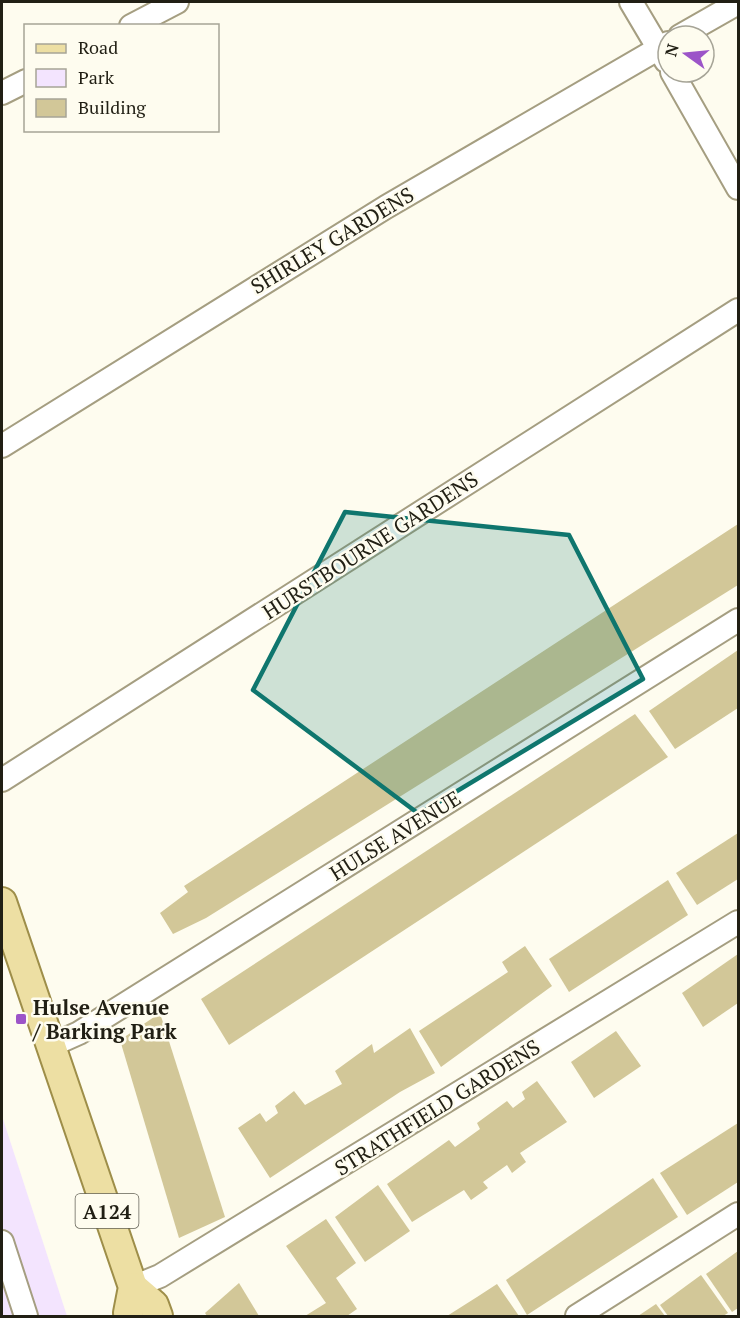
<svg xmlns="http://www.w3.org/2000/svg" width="740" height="1318" viewBox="0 0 740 1318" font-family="'PT Serif',serif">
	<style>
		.green { fill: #f3e4fe }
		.building { fill: #d2c798 }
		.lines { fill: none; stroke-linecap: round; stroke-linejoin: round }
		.minor-casing { stroke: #a59e81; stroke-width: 26 }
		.major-casing { stroke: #9e8e49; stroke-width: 32 }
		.minor { stroke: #fff; stroke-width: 22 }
		.major { stroke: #eddfa3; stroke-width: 28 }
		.marked { fill: #0f766e; fill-opacity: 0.2; stroke: #0f766e; stroke-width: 4.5; stroke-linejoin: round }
		.poi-dot { fill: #9c54c8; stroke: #fefcef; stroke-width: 2 }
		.labels { text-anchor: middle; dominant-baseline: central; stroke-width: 5; stroke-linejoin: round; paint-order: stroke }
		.shield { fill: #fefcef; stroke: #636156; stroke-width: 1.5 }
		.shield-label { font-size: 20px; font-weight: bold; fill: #211f14 }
		.street-label { font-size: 21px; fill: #211f14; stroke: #fefcef }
		.poi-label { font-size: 21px; font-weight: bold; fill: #211f14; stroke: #fefcef; text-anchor: start }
	</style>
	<rect width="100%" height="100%" fill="#fefcef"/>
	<!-- green -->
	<polygon class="green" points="2,1116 67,1316 2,1316"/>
	<!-- building -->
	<g class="building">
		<polygon points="738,524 738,585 206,918 173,934 160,913 188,892 184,886"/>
		<polygon points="738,650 738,708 675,749 649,711"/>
		<polygon points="635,714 668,757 229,1045 201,999"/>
		<polygon points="738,833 738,879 697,905 676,873"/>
		<polygon points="668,880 688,915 569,992 549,959"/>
		<polygon points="525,946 552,986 441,1067 419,1031 508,972 502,962"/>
		<polygon points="738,954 738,1003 703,1027 682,993"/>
		<polygon points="160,1013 225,1217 179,1238 120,1040"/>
		<polygon points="410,1028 435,1073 400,1092 270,1178 238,1128 260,1113 266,1122 278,1113 275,1106 294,1091 305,1105 342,1084 335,1071 372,1044 374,1053"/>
		<polygon points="616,1031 641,1066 594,1098 571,1062"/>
		<polygon points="537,1081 567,1122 520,1153 526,1162 512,1173 507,1165 483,1182 488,1188 471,1200 464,1190 412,1222 387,1184 449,1140 455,1147 480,1129 477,1123 507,1101 513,1108 525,1099 522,1092"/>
		<polygon points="738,1123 738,1182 687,1215 660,1173"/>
		<polygon points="653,1178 678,1217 527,1315 506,1280"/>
		<polygon points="378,1185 410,1231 365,1262 335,1217"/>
		<polygon points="326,1219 356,1263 336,1278 357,1309 347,1316 305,1316 326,1303 286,1246"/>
		<polygon points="738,1251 738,1308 732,1312 706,1274"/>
		<polygon points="701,1275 728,1313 723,1316 668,1316 660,1305"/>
		<polygon points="239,1283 259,1316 207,1316 205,1313"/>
		<polygon points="497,1284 519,1316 447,1316 477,1297"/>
		<polygon points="656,1304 665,1316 638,1316"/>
	</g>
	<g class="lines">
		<!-- minor casing -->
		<g class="minor-casing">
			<g id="minor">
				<polyline points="631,2 666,61"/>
				<polyline points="131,26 177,2"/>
				<polyline points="680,36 738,3"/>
				<polyline points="672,72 738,188"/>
				<polyline points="2,93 26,81"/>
				<polyline points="2,446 386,207 668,43"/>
				<polyline points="2,780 738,310"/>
				<polyline points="50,1046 79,1033 738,620"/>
				<polyline points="2,1242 26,1316"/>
				<polyline points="133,1287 160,1276 738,922"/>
				<polyline points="577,1316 738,1214"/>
			</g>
		</g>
		<!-- major casing -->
		<g class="major-casing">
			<g id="major">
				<polyline points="2,902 133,1287 128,1313 129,1316"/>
				<polyline points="133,1287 154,1305 158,1316"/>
			</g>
		</g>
		<!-- minor -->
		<use href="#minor" class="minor"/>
		<!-- major -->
		<use href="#major" class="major"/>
	</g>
	<!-- marked area -->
	<path class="marked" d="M 345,512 L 569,535 L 643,679 L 419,814 L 253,690 Z"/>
	<!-- markers -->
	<rect class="poi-dot" x="15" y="1013" width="12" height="12" rx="3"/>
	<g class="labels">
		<!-- shield labels -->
		<rect class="shield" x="75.5" y="1194" width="63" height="34" rx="4.5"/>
		<g class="shield-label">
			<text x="107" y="1211">A124</text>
		</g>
		<!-- street labels -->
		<g class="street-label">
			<text transform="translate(332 240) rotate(-31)">SHIRLEY GARDENS</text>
			<text transform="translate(370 545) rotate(-33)">HURSTBOURNE GARDENS</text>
			<text transform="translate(395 835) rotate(-32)">HULSE AVENUE</text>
			<text transform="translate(437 1107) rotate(-32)">STRATHFIELD GARDENS</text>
		</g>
		<!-- poi labels -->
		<g class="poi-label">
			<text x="33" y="1007">Hulse Avenue<tspan x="33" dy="24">/ Barking Park</tspan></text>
		</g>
	</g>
	<!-- border -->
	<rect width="740" height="1318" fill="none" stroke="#211f14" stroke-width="6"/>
	<!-- legend -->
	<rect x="24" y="24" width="195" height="108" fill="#fefcef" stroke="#a6a497" stroke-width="1.5"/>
	<rect x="36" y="44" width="30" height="9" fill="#eddfa3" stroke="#a6a497" stroke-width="1.5"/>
	<text x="78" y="54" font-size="18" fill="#211f14">Road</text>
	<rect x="36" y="69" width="30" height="18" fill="#f3e4fe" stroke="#a6a497" stroke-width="1.5"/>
	<text x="78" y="84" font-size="18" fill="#211f14">Park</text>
	<rect x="36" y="99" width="30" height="18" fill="#d2c798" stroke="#a6a497" stroke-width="1.5"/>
	<text x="78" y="114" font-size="18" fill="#211f14">Building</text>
	<!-- north arrow -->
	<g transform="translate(686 54) rotate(285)"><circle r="28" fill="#fefcef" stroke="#a6a497" stroke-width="1.5"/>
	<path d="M0-4.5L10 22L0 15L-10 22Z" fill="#9c54c8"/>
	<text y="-9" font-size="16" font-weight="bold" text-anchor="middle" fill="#211f14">N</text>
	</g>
</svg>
